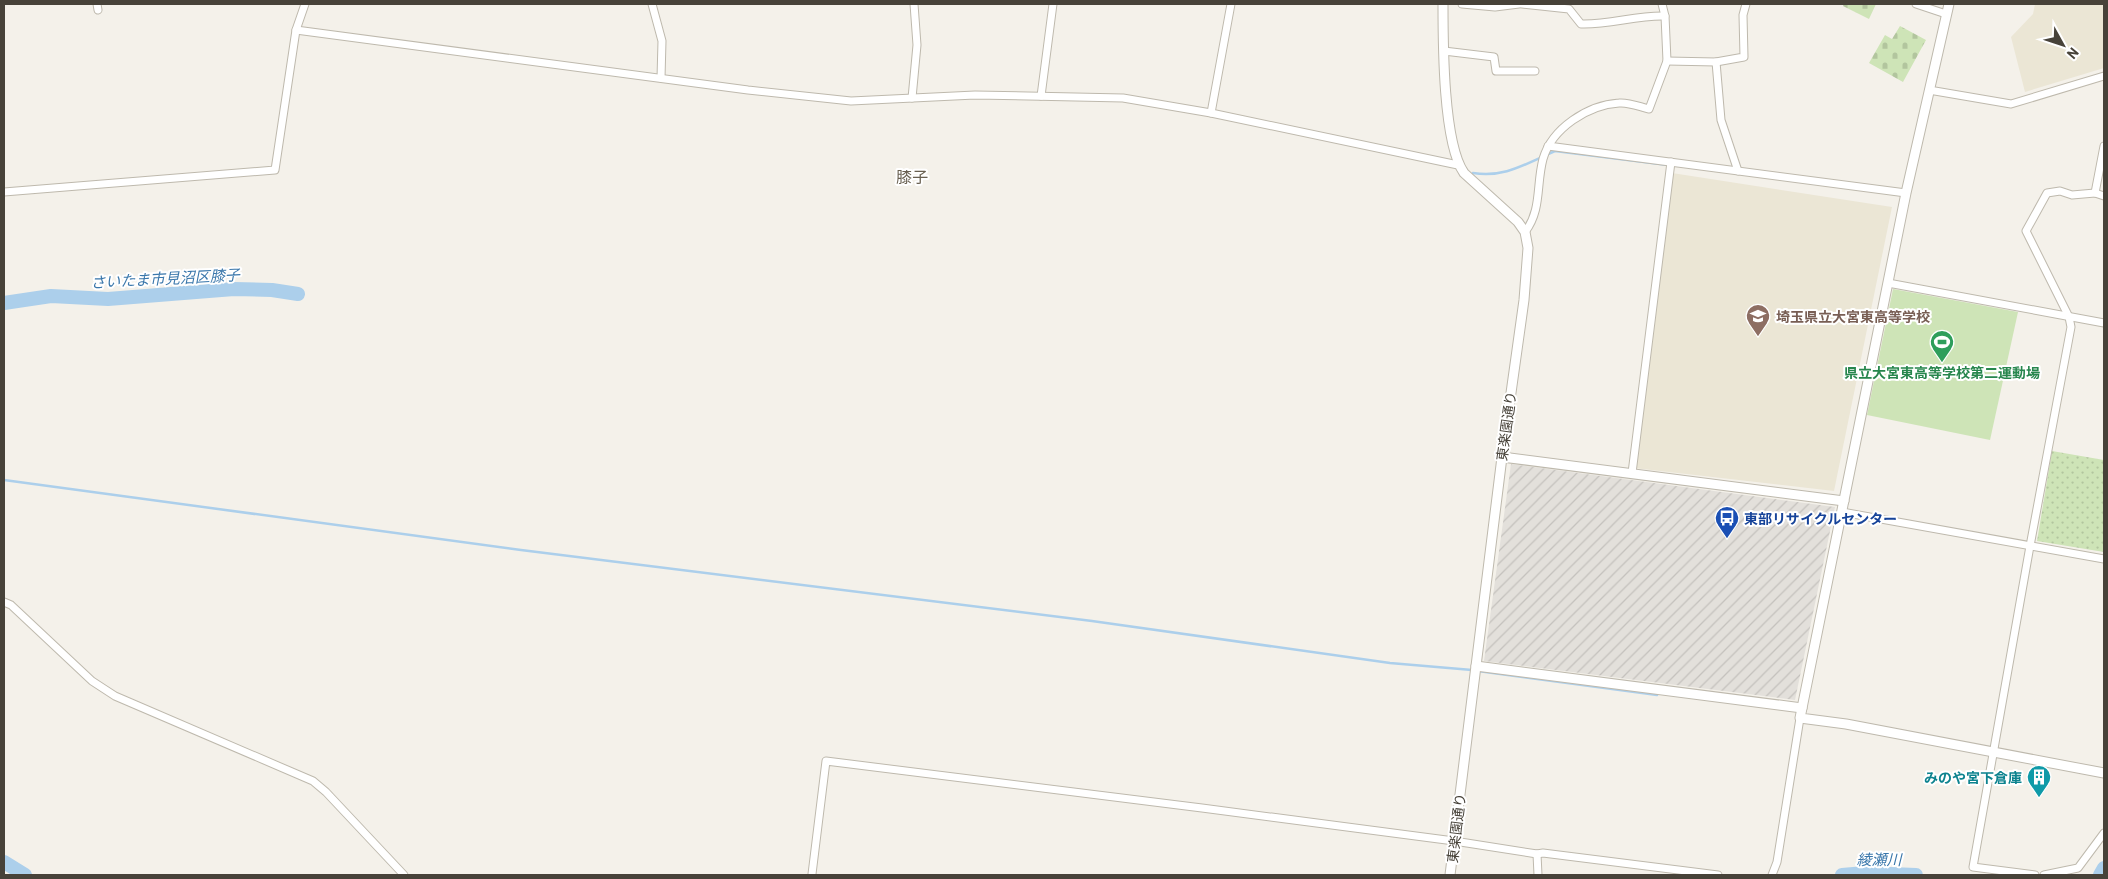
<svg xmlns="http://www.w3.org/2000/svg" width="2108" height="879" viewBox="0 0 2108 879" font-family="Barlow,'Noto Sans JP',sans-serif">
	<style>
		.industrial { fill: url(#industrial-furrows) }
		.education { fill: #ebe6d5 }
		.grass { fill: url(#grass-dots) }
		.cemetery { fill: url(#cemetery-stones) }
		.pitch { fill: #cee4b7 }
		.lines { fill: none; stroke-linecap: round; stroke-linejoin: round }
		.stream { stroke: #accfeb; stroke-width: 2.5 }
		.river { stroke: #accfeb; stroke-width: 14 }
		.minor-casing { stroke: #beb9ad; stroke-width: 9 }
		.tertiary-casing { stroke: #beb9ad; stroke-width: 11 }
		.minor { stroke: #fff; stroke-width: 7 }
		.tertiary { stroke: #fff; stroke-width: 9 }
		.labels { text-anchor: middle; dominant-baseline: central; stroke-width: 4; stroke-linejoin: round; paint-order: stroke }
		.education-label { font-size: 14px; font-weight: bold; fill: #785e54; stroke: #fff; text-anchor: start }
		.leisure-label { font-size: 14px; font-weight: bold; fill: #27864d; stroke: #fff }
		.street-label { font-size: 14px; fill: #474239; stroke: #fff }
		.transit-label { font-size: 14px; font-weight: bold; fill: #164399; stroke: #fff; text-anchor: start }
		.culture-label { font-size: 14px; font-weight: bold; fill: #0d838f; stroke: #fff; text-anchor: end }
		.water-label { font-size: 15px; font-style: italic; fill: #3a77ab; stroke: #fff }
		.quarter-label { font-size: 16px; fill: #696051; stroke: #fff }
	</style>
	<defs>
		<pattern id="industrial-furrows" width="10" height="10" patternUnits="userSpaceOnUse" patternTransform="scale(1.25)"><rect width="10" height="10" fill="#e3e0db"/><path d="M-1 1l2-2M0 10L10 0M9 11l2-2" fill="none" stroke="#c4c1bd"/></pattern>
		<pattern id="grass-dots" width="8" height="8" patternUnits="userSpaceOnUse" patternTransform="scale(1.25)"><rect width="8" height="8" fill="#cee4b7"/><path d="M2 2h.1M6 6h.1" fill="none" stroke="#b2c59e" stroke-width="1.8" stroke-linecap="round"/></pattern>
		<pattern id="cemetery-stones" width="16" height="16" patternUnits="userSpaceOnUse" patternTransform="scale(1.25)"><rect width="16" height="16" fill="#cee4b7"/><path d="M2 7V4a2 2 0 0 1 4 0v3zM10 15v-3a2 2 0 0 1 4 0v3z" fill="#b2c59e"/></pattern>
	</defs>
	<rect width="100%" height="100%" fill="#f4f1ea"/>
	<!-- industrial -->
	<polygon class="industrial" points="1511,464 1835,507 1795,700 1484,661"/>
	<!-- education -->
	<g class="education">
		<polygon points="2035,4 2104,4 2104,68 2025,92 2011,37 2033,14"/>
		<polygon points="1672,173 1892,207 1834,491 1634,468"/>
	</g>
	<!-- grass -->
	<polygon class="grass" points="2052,451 2104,460 2104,552 2037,541"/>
	<!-- cemetery -->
	<g class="cemetery">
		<polygon points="1844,4 1876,4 1869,19 1843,6"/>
		<polygon points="1900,26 1926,40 1903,82 1869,63 1885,35 1892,39"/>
	</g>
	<!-- pitch -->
	<polygon class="pitch" points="1893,289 2018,312 1990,440 1867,415"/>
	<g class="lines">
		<!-- stream -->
		<g class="stream">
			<polyline points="1546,155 1555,151 1668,165"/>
			<path d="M 1473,173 C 1499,177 1516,169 1540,158"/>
			<polyline points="4,480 521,550 1092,621 1390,663 1472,670"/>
			<polyline points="1478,671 1657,695"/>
		</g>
		<!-- river -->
		<g class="river">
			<polyline points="4,303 51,296 108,299 234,289 272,290 298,294"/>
			<polyline points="4,862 25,875"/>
			<polyline points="1842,875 1865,873 1916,875"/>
			<polyline points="2100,875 2104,868"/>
		</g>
		<!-- minor casing -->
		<g class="minor-casing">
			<g id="minor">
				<polyline points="97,4 98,10"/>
				<polyline points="652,4 662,41 661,78"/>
				<polyline points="1462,4 1495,7 1519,4"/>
				<path d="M 1522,4 L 1569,9 L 1581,24 C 1610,25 1636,15 1665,16"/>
				<polyline points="1916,4 1946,14"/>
				<polyline points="296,30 748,90 851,101 975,95 1123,98 1211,113 1458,165"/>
				<polyline points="1444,51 1494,57 1496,71 1535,71"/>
				<polyline points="1667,61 1716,62 1744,57 1743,15 1746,4"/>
				<polyline points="1716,62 1721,120 1738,171"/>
				<polyline points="1929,90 2011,104 2104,76"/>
				<polyline points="1041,96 1053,4"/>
				<polyline points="912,98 917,45 914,4"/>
				<polyline points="1211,113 1231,4"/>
				<polyline points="1548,146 1906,193"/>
				<polyline points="2104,146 2095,193 2104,196"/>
				<polyline points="4,192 275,170 296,30 305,4"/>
				<path d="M 1525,232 C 1542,210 1536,185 1543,159 C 1552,128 1588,105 1619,103 C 1629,102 1640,107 1649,109 L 1667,61 L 1665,16 L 1662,4"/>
				<polyline points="1888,283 2104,323"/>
				<polyline points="1632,473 1671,162"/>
				<polyline points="1842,512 2104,559"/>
				<polyline points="4,602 11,605 92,681 115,696 313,781 326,792 404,875"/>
				<polyline points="1537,854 1538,875"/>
				<polyline points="812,874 826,761 1202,808 1454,841 1537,854 1543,853 1718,875"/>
				<polyline points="1772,875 1777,862 1800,718"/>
				<polyline points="2035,875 1973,867 2030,546 2071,327 2069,317 2026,231 2047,193 2060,191 2072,195 2095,193"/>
				<polyline points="2044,875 2078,868 2104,833"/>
			</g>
		</g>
		<!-- tertiary casing -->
		<g class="tertiary-casing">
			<g id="tertiary">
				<path d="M 1443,4 C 1443,43 1443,143 1464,173 L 1518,222 L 1525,232 L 1528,248 L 1524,300 L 1502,457 L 1450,875"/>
				<polyline points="1949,4 1906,193 1800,718 1846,724 2104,773"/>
				<polyline points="1502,457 1844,501"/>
				<polyline points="1476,666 1802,708"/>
			</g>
		</g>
		<!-- minor -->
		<use href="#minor" class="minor"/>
		<!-- tertiary -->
		<use href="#tertiary" class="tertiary"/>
	</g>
	<!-- icons -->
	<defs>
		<g id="school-pin" transform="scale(1.25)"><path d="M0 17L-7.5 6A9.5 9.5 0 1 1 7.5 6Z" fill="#8d6e63" stroke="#fff"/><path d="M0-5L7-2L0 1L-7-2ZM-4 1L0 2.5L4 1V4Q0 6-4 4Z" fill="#fff"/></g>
		<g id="stadium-pin" transform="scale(1.25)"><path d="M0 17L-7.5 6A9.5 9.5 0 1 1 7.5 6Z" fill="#2e9e5b" stroke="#fff"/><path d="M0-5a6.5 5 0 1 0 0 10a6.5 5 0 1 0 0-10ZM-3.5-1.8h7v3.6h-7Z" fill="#fff"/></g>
		<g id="bus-pin" transform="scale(1.25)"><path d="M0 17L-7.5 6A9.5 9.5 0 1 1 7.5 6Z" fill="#1a4fb4" stroke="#fff"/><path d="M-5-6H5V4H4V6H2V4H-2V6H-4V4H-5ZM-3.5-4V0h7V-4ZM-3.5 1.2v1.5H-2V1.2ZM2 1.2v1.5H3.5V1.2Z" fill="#fff"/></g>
		<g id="building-pin" transform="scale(1.25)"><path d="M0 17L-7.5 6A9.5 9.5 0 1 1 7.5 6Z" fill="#0f9aa8" stroke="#fff"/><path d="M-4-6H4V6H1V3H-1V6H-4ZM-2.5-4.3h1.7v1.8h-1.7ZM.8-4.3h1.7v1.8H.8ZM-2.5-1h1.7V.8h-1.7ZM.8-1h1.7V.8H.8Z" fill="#fff"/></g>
	</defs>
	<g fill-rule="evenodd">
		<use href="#school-pin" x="1758" y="316"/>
		<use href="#stadium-pin" x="1942" y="342"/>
		<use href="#bus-pin" x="1727" y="518"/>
		<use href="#building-pin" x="2039" y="777"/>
	</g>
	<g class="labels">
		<!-- education labels -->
		<g class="education-label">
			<text x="1776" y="316">埼玉県立大宮東高等学校</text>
		</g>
		<!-- leisure labels -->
		<g class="leisure-label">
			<text x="1942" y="372">県立大宮東高等学校第二運動場</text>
		</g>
		<!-- street labels -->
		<g class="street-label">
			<text transform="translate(1506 426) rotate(-82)">東楽園通り</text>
			<text transform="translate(1456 828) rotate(-83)">東楽園通り</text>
		</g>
		<!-- transit labels -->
		<g class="transit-label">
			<text x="1744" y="518">東部リサイクルセンター</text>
		</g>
		<!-- culture labels -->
		<g class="culture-label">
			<text x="2022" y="777">みのや宮下倉庫</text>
		</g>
		<!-- water labels -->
		<g class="water-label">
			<text transform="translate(165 278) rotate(-3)">さいたま市見沼区膝子</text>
			<text x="1879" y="859">綾瀬川</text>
		</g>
		<!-- quarter labels -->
		<g class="quarter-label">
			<text x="912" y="176">膝子</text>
		</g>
	</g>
	<!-- border -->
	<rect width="2108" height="879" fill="none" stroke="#474239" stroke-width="10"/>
	<!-- north arrow -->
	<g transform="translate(2063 45) rotate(130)" stroke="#ffffff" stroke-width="4" paint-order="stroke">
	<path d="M0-4L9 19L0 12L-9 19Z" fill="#474239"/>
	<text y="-8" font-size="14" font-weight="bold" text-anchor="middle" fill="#474239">N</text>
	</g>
</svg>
